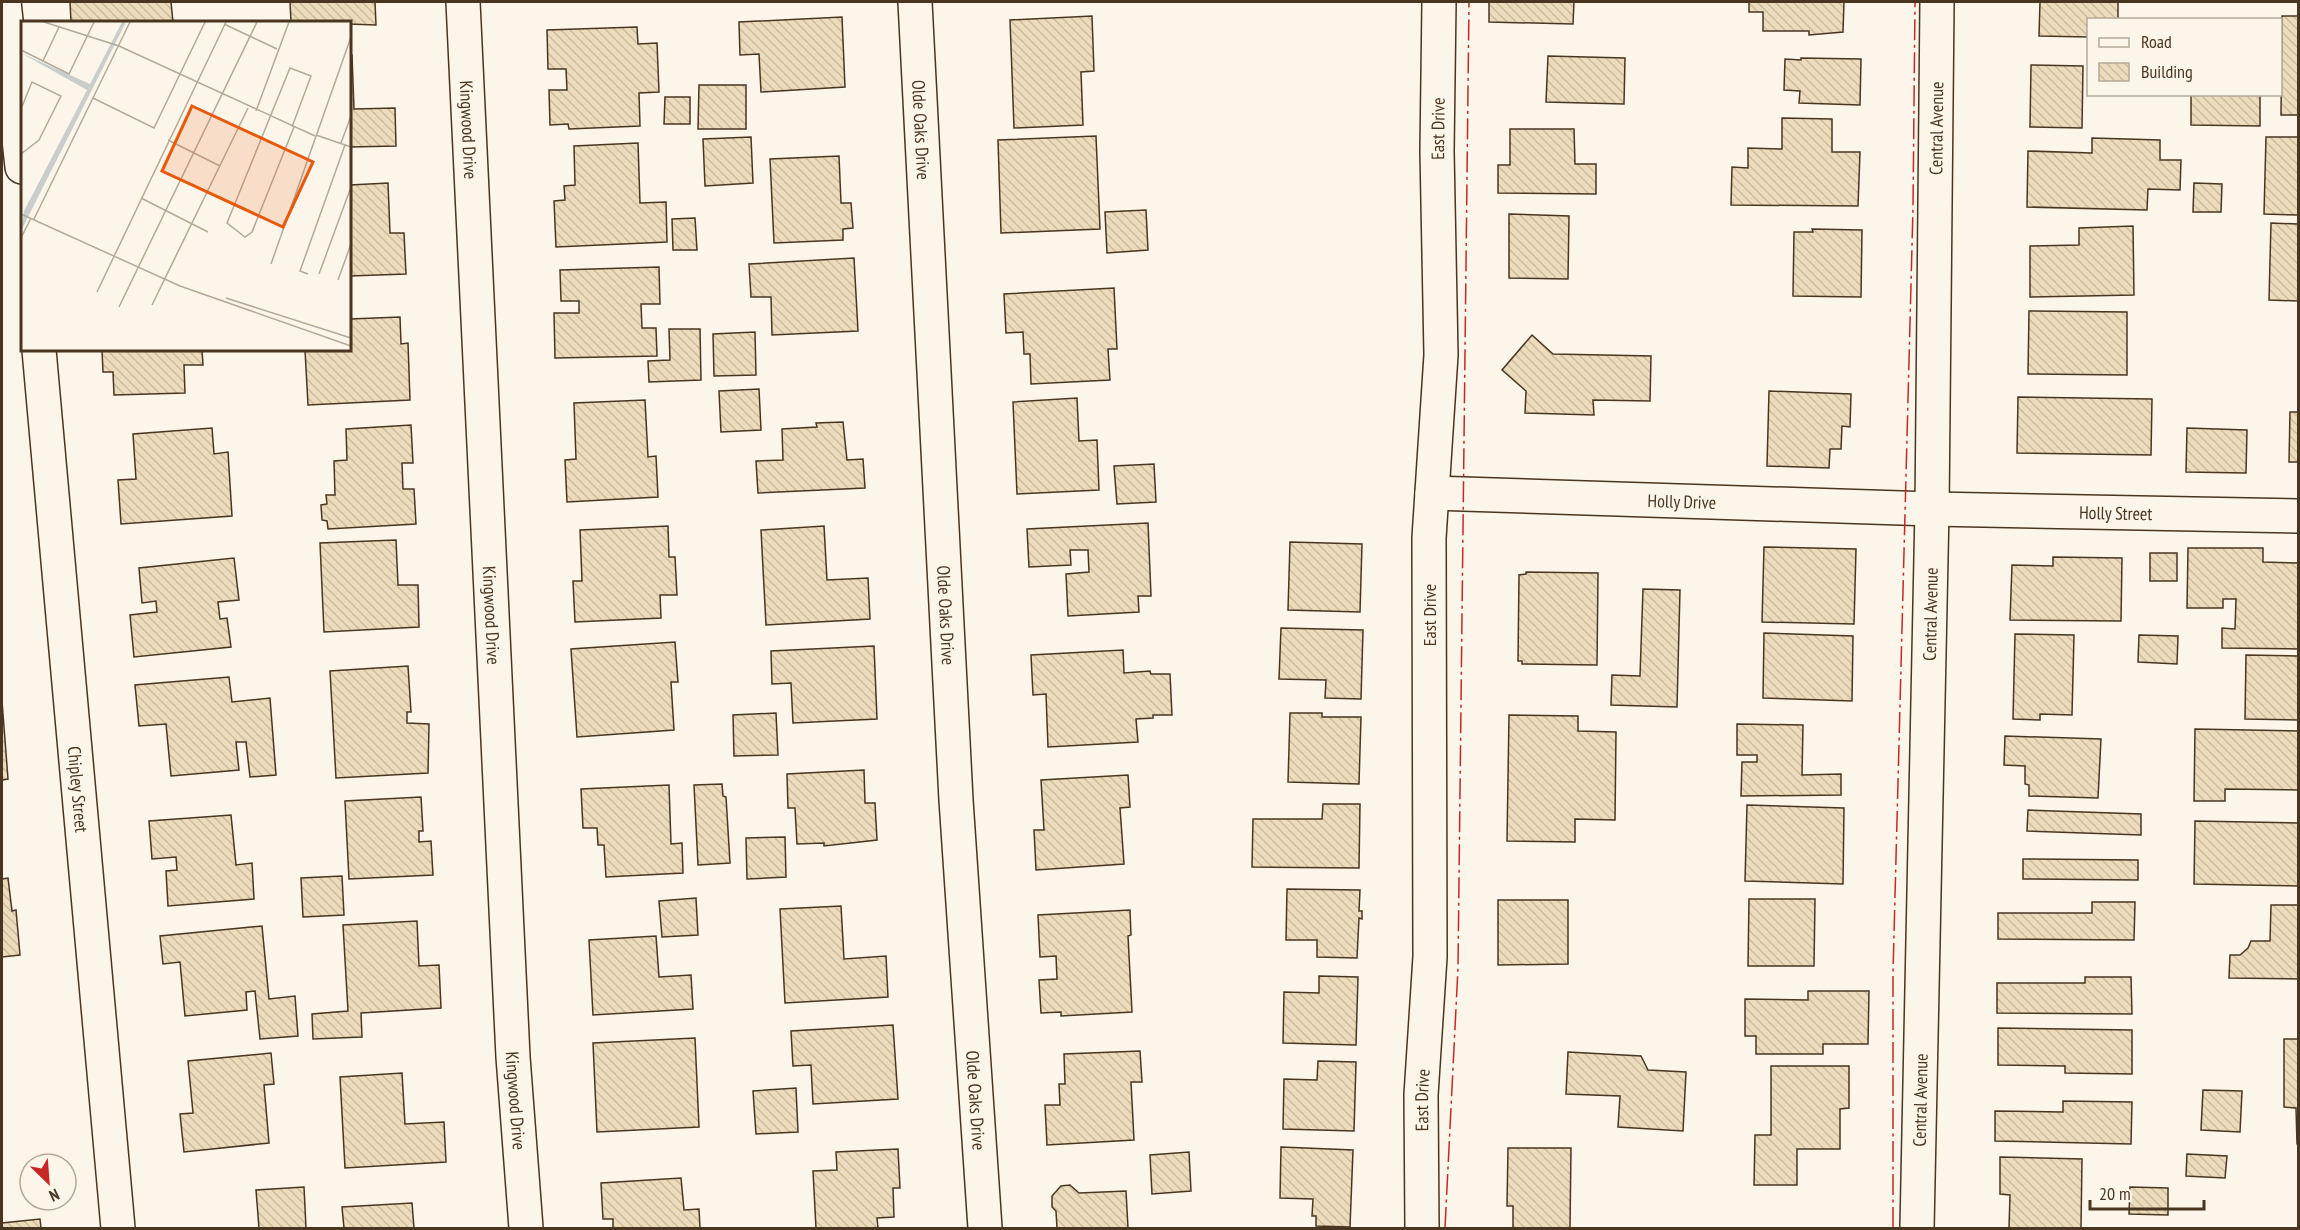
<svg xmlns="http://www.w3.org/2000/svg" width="2300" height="1230" viewBox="0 0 2300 1230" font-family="'PT Sans Narrow',sans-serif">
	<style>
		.building { fill: url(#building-back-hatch); stroke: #4a3520; stroke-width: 1.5 }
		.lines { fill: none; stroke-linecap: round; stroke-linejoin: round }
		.street-casing { stroke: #4a3520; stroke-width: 36 }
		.secondary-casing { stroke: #4a3520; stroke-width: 36 }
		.street { stroke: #fbf6e9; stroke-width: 33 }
		.secondary { stroke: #fbf6e9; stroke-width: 33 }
		.power { stroke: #c62828; stroke-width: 1.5; stroke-dasharray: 21 4.5 3 4.5; stroke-linecap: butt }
		.labels { text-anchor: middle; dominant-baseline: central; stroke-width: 4.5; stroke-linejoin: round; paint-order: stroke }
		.street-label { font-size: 18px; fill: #4a3520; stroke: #fbf6e9 }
		.inset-road { fill: none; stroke: #b4a999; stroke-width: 1.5 }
		.view { fill: #e8590c; fill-opacity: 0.15; stroke: #e8590c; stroke-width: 3 }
		.inset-edge { fill: none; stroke: #4a3520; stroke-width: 3 }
	</style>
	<defs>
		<pattern id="building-back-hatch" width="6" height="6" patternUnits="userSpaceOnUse" patternTransform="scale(1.5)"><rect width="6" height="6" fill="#ecdcbc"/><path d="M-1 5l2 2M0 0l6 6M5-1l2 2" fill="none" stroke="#ccbda1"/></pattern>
	</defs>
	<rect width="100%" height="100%" fill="#fbf6e9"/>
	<!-- building -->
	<g class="building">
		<polygon points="70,2 171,2 173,22 71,22"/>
		<polygon points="290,2 375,2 376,25 291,22"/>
		<polygon points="1489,2 1574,2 1573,24 1489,22"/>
		<polygon points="1749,2 1844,2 1843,32 1809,35 1809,31 1763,31 1763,12 1749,12"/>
		<polygon points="2040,2 2118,2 2118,20 2088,20 2088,37 2039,36"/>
		<polygon points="1092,16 1094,71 1081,72 1083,125 1014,128 1010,20"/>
		<polygon points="2282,16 2298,16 2298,115 2281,115"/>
		<polygon points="842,17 845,87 761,92 759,54 740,55 739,22"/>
		<polygon points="637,27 638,44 657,43 659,92 639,93 640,126 569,129 568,124 550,125 549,90 567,90 566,69 548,69 547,30"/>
		<polygon points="350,55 352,55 354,109 395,108 396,146 350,147"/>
		<polygon points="1548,56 1625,58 1624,104 1546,102"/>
		<polygon points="1801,58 1861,59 1860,105 1799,103 1800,91 1784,90 1785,59 1801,60"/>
		<polygon points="2031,65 2083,66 2082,128 2030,127"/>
		<polygon points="699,85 746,85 746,129 698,129"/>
		<polygon points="2191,94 2260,95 2260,126 2191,125"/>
		<polygon points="665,97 690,97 690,124 664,124"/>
		<polygon points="1782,118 1832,119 1832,152 1860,152 1858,206 1731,205 1732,167 1748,168 1748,148 1782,149"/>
		<polygon points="1510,129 1574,129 1575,164 1596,164 1596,194 1498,193 1498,165 1510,165"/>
		<polygon points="1096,136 1100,229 1001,233 998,140"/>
		<polygon points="751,137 753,183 705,186 703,139"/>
		<polygon points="2266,137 2298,137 2298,215 2264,214"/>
		<polygon points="2092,138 2160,140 2160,160 2181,160 2180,190 2148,189 2147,210 2027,207 2028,151 2092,153"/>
		<polygon points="638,143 640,203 666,202 667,242 556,247 554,201 565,200 564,186 575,185 574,146"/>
		<polygon points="839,156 841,203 851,203 853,228 843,229 843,240 774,243 770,159"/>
		<polygon points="388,183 390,233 404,233 406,274 350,276 350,185"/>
		<polygon points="2194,183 2222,184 2221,212 2193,212"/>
		<polygon points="1146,210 1148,250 1107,253 1105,212"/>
		<polygon points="1509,214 1569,216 1568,279 1509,278"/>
		<polygon points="695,218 697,250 673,250 672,219"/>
		<polygon points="2271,223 2298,224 2298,301 2269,300"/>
		<polygon points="2133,226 2134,295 2030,297 2030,246 2079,245 2079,228"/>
		<polygon points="1812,229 1862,230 1861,297 1793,296 1794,232 1813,232"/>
		<polygon points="854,258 858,331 772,335 771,297 751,297 749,264"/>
		<polygon points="659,267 660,304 641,304 642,328 656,328 657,356 555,358 554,313 579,313 579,301 561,301 560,270"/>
		<polygon points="1114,288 1117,349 1108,349 1110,380 1031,384 1030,354 1024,354 1023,332 1006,333 1004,294"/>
		<polygon points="2029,311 2127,312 2127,375 2028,374"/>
		<polygon points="400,317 401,344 408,343 410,400 308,405 305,350 350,350 350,319"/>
		<polygon points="669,329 700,329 701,380 649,382 648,361 670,360"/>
		<polygon points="755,332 756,375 714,376 713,334"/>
		<polygon points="1532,335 1553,354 1651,356 1650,401 1593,400 1594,415 1525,413 1526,391 1502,370"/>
		<polygon points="102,350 202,350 203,365 184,365 185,393 114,395 113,372 103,372"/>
		<polygon points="759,389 761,430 721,432 719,391"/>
		<polygon points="1769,391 1851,394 1850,427 1842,426 1841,449 1830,449 1829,468 1767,466"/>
		<polygon points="2018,397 2152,399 2151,455 2017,453"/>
		<polygon points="1077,398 1079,441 1097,440 1099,490 1017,494 1013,402"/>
		<polygon points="645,400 648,457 656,456 658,497 567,502 565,460 576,459 574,403"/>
		<polygon points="2290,412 2298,412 2298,462 2289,462"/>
		<polygon points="843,422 847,460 863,459 865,488 758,493 756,461 783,460 782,429 817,427 816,423"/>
		<polygon points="411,425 413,463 402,463 403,489 414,489 416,524 328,529 327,521 322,520 321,505 327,504 326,495 335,495 334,461 347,460 346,429"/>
		<polygon points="212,428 214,454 228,452 232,516 121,524 118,480 136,479 133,434"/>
		<polygon points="2187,428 2247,430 2246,473 2186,472"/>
		<polygon points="1154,464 1156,502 1117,504 1114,466"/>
		<polygon points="1148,523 1151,596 1138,596 1139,612 1068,616 1066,574 1089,572 1088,550 1070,550 1071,565 1029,567 1027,529"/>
		<polygon points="668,526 669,557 675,557 677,595 660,595 661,618 575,622 573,581 582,581 580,530"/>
		<polygon points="824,526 827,580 868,578 870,619 766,625 761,530"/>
		<polygon points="396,540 398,585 418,585 419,627 324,632 320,543"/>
		<polygon points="1290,542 1362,544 1360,612 1288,610"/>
		<polygon points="1764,547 1856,549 1854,624 1762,622"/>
		<polygon points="2188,548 2263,548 2263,562 2298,563 2298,649 2222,648 2222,628 2235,629 2236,599 2223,599 2223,608 2187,608"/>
		<rect x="2150" y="553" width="27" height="28"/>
		<polygon points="2053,557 2122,558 2121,621 2010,620 2012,565 2053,566"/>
		<polygon points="234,558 239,600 218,602 220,619 227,618 231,647 134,657 130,615 157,612 156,601 142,603 139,568"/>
		<polygon points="1526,572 1598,573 1597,665 1522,664 1522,661 1518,661 1519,575 1526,574"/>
		<polygon points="1643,589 1680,590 1677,707 1611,705 1612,675 1640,676"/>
		<polygon points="1281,628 1363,630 1361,699 1325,698 1326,680 1279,679"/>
		<polygon points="1764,633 1853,636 1852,701 1763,698"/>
		<polygon points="2015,634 2074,635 2072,715 2040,714 2040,720 2013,719"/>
		<polygon points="2139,635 2178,636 2177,664 2138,662"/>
		<polygon points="675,642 678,682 671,682 674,730 577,737 571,649"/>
		<polygon points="874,646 877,719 793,723 791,683 772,684 771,651"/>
		<polygon points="1123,650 1124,673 1150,671 1151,674 1170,674 1172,715 1153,715 1153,718 1136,719 1138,742 1048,747 1046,694 1033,695 1031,655"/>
		<polygon points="2246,655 2298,656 2298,720 2245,719"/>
		<polygon points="408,666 411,712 407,712 407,723 429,724 428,773 336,778 330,671"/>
		<polygon points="229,677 232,702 270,698 276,775 250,777 246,742 236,742 239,770 171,776 166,724 139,726 135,685"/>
		<polygon points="2,701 8,779 2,780"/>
		<polygon points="776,713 778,755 734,756 733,715"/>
		<polygon points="1290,713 1322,713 1322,717 1361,717 1359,784 1288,782"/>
		<polygon points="1509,715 1578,716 1578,731 1616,732 1615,820 1575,819 1575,842 1507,841"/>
		<polygon points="1737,724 1803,725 1802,775 1841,774 1841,795 1741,796 1742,762 1757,762 1757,755 1737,755"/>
		<polygon points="2195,729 2298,731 2298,790 2225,789 2225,801 2194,801"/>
		<polygon points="2005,736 2101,739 2098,798 2029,796 2029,785 2025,784 2025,766 2004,765"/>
		<polygon points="864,770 865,803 875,803 877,840 824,846 824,843 797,844 795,808 788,808 787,774"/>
		<polygon points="1128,775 1130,807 1120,808 1124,864 1036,870 1034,830 1044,830 1041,780"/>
		<polygon points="722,784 723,796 726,797 730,863 698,865 694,785"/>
		<polygon points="669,785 671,844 682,843 683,873 606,877 604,845 598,845 597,828 583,828 581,789"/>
		<polygon points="421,797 423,831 419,831 419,842 431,841 433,875 349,879 345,801"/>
		<polygon points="1323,804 1360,804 1359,868 1252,867 1253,819 1322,819"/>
		<polygon points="1747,805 1844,808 1843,884 1745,881"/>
		<polygon points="2028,810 2141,814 2141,835 2027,831"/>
		<polygon points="231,815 236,865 252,863 254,899 168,906 166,871 177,870 176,857 152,859 149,821"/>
		<polygon points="2195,821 2298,823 2298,886 2194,884"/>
		<polygon points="785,837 786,877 747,879 746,838"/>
		<polygon points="2023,859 2138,860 2138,880 2023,879"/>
		<polygon points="342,876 344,915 303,917 301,878"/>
		<polygon points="8,878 12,911 16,910 20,955 2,957 2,879"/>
		<polygon points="1287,889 1360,890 1359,911 1362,911 1362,919 1359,918 1357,958 1317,957 1317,940 1286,940"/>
		<polygon points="696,898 698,935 662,937 659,901"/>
		<polygon points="1749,899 1815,899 1814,966 1748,966"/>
		<polygon points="1498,900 1568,900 1568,964 1498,965"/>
		<polygon points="2092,902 2135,902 2134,940 1998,939 1998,913 2092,913"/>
		<polygon points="2271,905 2298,905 2298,979 2229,978 2230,955 2240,955 2248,948 2251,941 2270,941"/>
		<polygon points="841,906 844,959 886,956 888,997 785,1003 780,909"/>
		<polygon points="1130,910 1131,935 1128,936 1132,1012 1061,1016 1061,1012 1041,1013 1039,980 1057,979 1056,956 1040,957 1038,915"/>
		<polygon points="417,921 419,966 439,965 441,1008 361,1013 362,1037 313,1039 312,1014 348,1011 343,925"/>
		<polygon points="262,926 269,999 295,996 298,1036 260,1039 255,991 246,992 247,1010 185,1016 180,962 163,964 160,936"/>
		<polygon points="656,936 659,977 691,975 693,1009 593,1015 589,940"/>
		<polygon points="1319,976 1358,977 1356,1045 1283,1043 1284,992 1319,993"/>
		<polygon points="2085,977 2131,977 2132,1014 1997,1013 1997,983 2085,983"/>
		<polygon points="1808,991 1869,991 1868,1044 1823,1044 1823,1054 1756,1054 1756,1036 1745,1036 1745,999 1808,1000"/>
		<polygon points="893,1025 898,1099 813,1104 811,1065 793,1066 791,1031"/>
		<polygon points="1998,1028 2132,1030 2132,1074 2065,1073 2065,1066 1998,1065"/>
		<polygon points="695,1038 699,1127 597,1132 593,1043"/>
		<polygon points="2284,1039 2298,1039 2298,1144 2297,1144 2296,1108 2284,1107"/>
		<polygon points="1140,1051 1142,1082 1131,1082 1134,1140 1047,1145 1045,1105 1060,1105 1059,1084 1065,1084 1064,1054"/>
		<polygon points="1568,1052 1641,1056 1648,1070 1686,1072 1683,1131 1618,1127 1620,1096 1566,1094"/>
		<polygon points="271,1053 274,1084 264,1085 269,1143 184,1152 180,1114 193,1113 188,1061"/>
		<polygon points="1318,1061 1356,1062 1354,1131 1283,1129 1284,1079 1317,1080"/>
		<polygon points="1771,1066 1849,1066 1849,1108 1840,1109 1840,1149 1797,1149 1797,1185 1754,1185 1755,1135 1771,1135"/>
		<polygon points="402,1073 405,1124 444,1122 446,1162 345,1168 340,1077"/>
		<polygon points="796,1088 798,1132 756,1134 753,1091"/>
		<polygon points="2203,1090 2242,1091 2240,1132 2201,1130"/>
		<polygon points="2063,1101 2132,1102 2131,1144 1995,1141 1995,1111 2063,1112"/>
		<polygon points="1281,1147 1353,1150 1350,1227 1316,1226 1316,1216 1312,1216 1313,1199 1280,1198"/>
		<polygon points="1508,1148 1571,1148 1570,1228 1513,1228 1513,1206 1507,1206"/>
		<polygon points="898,1149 900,1188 893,1188 894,1217 877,1218 878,1228 816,1228 813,1171 837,1170 836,1152"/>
		<polygon points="1189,1152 1191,1191 1152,1194 1150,1155"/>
		<polygon points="2187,1154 2227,1156 2225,1178 2186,1176"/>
		<polygon points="2000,1157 2082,1159 2081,1228 2009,1228 2010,1195 2000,1194"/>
		<polygon points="681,1178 684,1210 699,1209 700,1228 613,1228 613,1219 603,1219 601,1183"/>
		<polygon points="1070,1185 1079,1193 1126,1191 1128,1228 1057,1228 1056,1211 1052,1207 1052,1196 1061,1186"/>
		<polygon points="304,1187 306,1228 259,1228 256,1190"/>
		<polygon points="2130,1187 2168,1188 2168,1215 2129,1214"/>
		<polygon points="412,1203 414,1228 344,1228 342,1207"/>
		<polygon points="40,1219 41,1228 2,1228 2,1223"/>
	</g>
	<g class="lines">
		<!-- street casing -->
		<g class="street-casing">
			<g id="street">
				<polyline points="4,2 22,167"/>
				<path id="s1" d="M 463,2 L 513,1057 L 526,1228"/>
				<path id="s2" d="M 915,2 L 956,800 L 985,1228"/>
				<path id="s3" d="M 39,350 L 118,1228"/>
				<path id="s4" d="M 1432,493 L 1932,509 L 2298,516"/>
				<path id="s5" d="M 1422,1228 L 1421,1095 L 1430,957 L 1429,538 L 1441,355 L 1437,151 L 1439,2"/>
			</g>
		</g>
		<!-- secondary casing -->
		<g class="secondary-casing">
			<g id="secondary">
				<path id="s6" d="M 1917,1228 L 1932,509 L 1937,2"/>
			</g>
		</g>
		<!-- street -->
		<use href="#street" class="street"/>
		<!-- secondary -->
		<use href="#secondary" class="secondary"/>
		<!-- power -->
		<g class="power">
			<polyline points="1445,1228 1458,968 1469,2"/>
			<polyline points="1893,1228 1893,973 1913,208 1915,2"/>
		</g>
	</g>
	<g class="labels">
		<!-- street labels -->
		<g class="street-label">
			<text stroke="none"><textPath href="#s5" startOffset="1100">East Drive</textPath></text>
			<text stroke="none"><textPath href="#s6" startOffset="1100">Central Avenue</textPath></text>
			<text stroke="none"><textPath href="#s1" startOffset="128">Kingwood Drive</textPath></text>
			<text stroke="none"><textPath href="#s2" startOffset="128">Olde Oaks Drive</textPath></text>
			<text stroke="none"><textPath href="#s4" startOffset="250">Holly Drive</textPath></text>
			<text stroke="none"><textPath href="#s4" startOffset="684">Holly Street</textPath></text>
			<text stroke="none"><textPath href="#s1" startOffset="614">Kingwood Drive</textPath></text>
			<text stroke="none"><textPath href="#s2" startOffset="614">Olde Oaks Drive</textPath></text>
			<text transform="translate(1429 615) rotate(-90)">East Drive</text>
			<text stroke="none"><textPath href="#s6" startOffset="614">Central Avenue</textPath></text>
			<text stroke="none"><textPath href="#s3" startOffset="441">Chipley Street</textPath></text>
			<text stroke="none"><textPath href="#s2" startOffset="1100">Olde Oaks Drive</textPath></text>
			<text stroke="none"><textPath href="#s1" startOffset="1100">Kingwood Drive</textPath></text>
			<text stroke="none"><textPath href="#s5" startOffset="128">East Drive</textPath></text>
			<text stroke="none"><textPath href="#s6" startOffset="128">Central Avenue</textPath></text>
		</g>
	</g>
	<!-- overview -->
	<g transform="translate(21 21)">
		<rect width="330" height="330" fill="#fbf6e9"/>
		<path d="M 101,1 L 105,1 L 0,210 L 3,190 L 66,69 L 0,32 L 69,63 Z" fill="#c9cecd"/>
		<path class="inset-road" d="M 23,1 L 98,25 L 294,115M 203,3 L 256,28M 0,29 L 48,53 L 73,1M 22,40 L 38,6M 72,77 L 133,107 L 184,1M 0,88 L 11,61 L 40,75 L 18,119 L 0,133M 235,90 L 268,1M 271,106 L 290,55 L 269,47 L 206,202 L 224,216 L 231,211 L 273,106M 295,114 L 330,126M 147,119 L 199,145M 320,122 L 330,95M 120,177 L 187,211M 0,193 L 159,265 L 330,325M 13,198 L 109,1M 0,217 L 10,197M 250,243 L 330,16M 287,253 L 279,250 L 324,124M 298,253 L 330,166M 317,259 L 330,223M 76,271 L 205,1M 205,277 L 330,317M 131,284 L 227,87M 98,286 L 236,1"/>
		<path class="view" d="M 171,85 L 292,141 L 262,206 L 141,150 Z"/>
		<rect width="330" height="330" class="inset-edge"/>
	</g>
	<!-- border -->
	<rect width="2300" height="1230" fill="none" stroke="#4a3520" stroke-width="6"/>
	<!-- legend -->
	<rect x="2087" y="18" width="195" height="78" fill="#fbf6e9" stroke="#b4a999" stroke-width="1.5"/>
	<rect x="2099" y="38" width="30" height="9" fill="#fbf6e9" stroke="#b4a999" stroke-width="1.5"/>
	<text x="2141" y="48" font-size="18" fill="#4a3520">Road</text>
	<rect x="2099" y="63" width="30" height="18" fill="url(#building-back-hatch)" stroke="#b4a999" stroke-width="1.5"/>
	<text x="2141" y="78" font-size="18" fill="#4a3520">Building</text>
	<!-- north arrow -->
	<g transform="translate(48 1182) rotate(155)"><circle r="28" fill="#fbf6e9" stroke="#b4a999" stroke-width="1.5"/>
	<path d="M0-4.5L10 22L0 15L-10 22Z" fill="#c62828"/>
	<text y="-9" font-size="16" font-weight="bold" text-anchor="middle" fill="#4a3520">N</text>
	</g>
	<!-- scale -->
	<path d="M2090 1200v9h114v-9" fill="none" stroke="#4a3520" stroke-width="3"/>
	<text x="2099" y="1200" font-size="18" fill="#4a3520" stroke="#fbf6e9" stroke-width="4.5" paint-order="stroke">20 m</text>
</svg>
